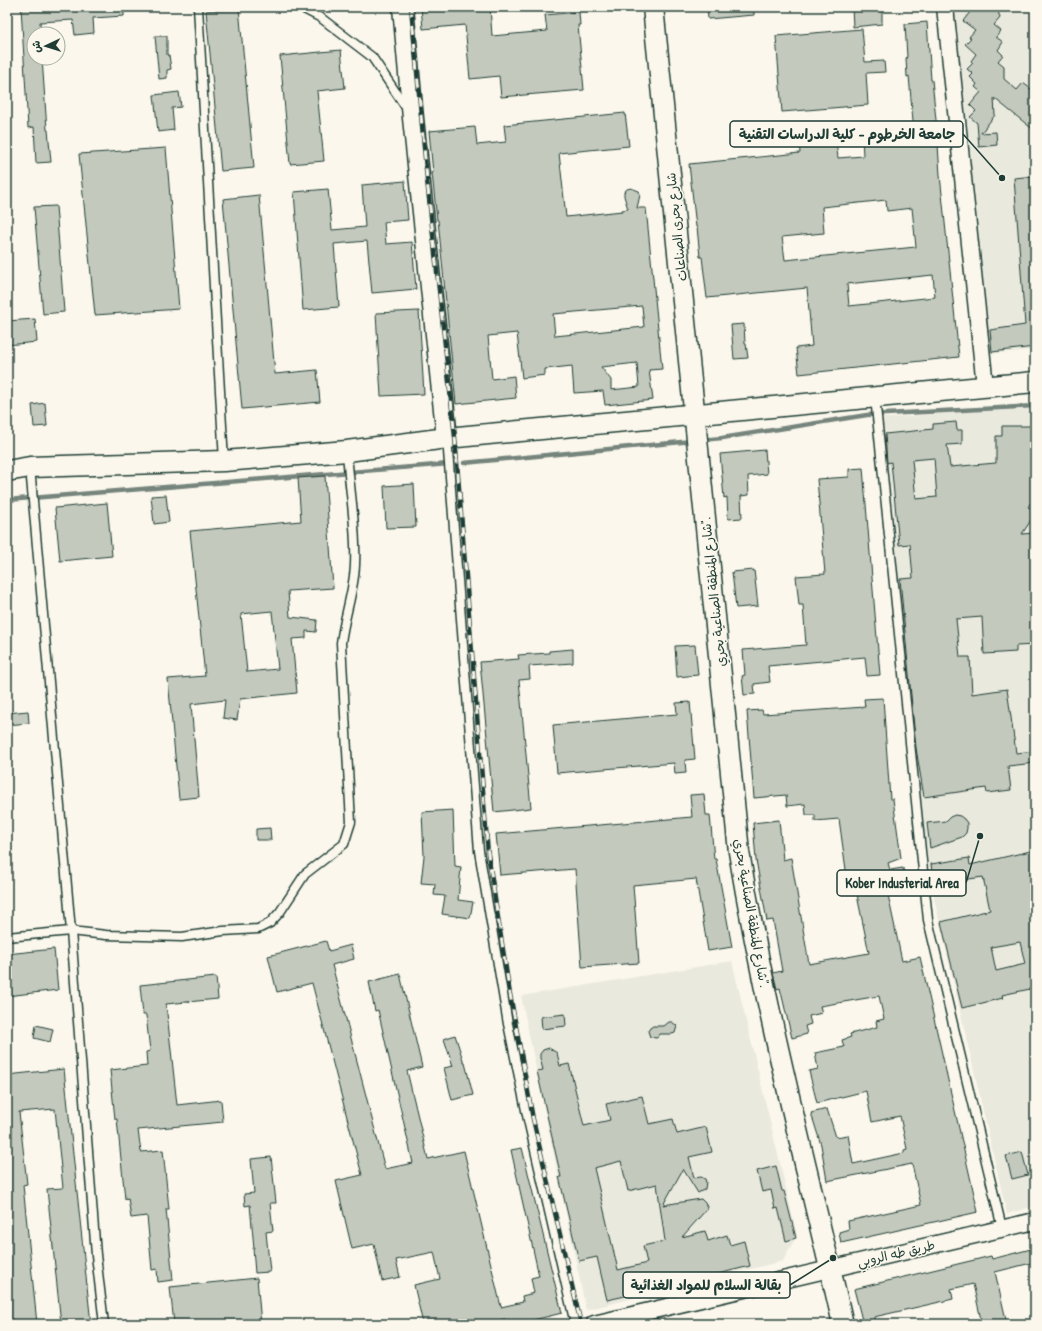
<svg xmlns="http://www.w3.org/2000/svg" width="1042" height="1331" viewBox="0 0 1042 1331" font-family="'Patrick Hand','Playpen Sans Arabic',sans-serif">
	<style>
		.built { fill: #eae9de }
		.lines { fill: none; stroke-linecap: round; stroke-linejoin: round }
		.stream { stroke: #74847b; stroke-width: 4.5 }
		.building { fill: #c4c9be; stroke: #1f3d34; fill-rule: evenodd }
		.service-casing { stroke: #1f3d34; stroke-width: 11 }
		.minor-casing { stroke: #1f3d34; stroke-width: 19 }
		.tertiary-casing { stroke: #1f3d34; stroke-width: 23 }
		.service { stroke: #fbf7ec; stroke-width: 8 }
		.minor { stroke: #fbf7ec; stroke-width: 16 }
		.tertiary { stroke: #fbf7ec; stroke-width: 20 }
		.rail-casing { stroke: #1f3d34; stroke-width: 4.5 }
		.rail { stroke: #fbf7ec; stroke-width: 3; stroke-dasharray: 9; stroke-linecap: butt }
		.labels { text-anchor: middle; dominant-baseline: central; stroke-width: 3; stroke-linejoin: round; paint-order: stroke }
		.street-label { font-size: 13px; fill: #1f3d34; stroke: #fbf7ec }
		.leader { fill: none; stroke: #1f3d34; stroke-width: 1.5 }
		.callout-dot { fill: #1f3d34; stroke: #fbf7ec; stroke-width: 1.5 }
		.callout { fill: #fbf7ec; stroke: #1f3d34; stroke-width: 1.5 }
		.callout-label { font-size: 14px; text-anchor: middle; font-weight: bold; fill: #1f3d34 }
	</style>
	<rect width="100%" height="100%" fill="#fbf7ec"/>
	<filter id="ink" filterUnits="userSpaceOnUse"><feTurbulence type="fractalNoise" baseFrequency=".025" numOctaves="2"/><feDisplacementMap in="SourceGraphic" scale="8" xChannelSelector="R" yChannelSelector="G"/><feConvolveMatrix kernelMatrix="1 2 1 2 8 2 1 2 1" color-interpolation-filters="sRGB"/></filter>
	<g filter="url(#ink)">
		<!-- built -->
		<g class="built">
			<polygon points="953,7 1035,7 1035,350 988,354"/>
			<polygon points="1035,406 1035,1206 1007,1214 934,898 914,775 875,419"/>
			<polygon points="732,961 797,1235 783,1261 586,1310 521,996"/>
		</g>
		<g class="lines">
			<!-- stream -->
			<g class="stream">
				<polyline points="701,440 722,438 867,415 1035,406"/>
				<polyline points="464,463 692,441"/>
				<polyline points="7,500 449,464"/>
			</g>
		</g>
		<!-- building -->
		<g class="building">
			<polygon points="21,7 124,7 124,16 93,18 94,33 75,35 73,20 40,22 41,34 34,34 34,58 42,58 47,130 48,130 51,162 36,163 34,127 28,128"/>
			<polygon points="421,7 490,7 492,36 547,31 545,15 579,12 580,25 578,25 584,90 501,97 499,76 470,79 465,25 423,29"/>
			<polygon points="707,7 754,7 754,15 708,19"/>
			<polygon points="852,7 882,7 882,24 853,27"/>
			<polygon points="974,7 997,7 1000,18 994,25 1001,31 996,37 1003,42 998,50 1003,55 998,61 1004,66 1004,79 1017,90 1023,83 1035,92 1035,131 994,98 995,115 981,133 996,132 997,145 979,147 977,123 970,117 976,111 970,105 981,92 975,87 977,84 970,77 973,74 967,69 973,63 971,61 976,54 965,44 971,38 969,37 975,30 963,21"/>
			<polygon points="239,8 254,168 221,171 206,11"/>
			<path d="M 927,22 L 931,80 L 932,80 L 937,130 L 940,175 L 959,357 L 799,374 L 796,348 L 812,346 L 807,288 L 707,298 L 702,257 L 700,257 L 697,227 L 696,227 L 689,164 L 800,153 L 799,140 L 812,139 L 813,144 L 836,141 L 838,158 L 863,156 L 862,137 L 914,133 L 909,76 L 907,77 L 906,58 L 907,57 L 905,24 ZM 886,200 L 887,211 L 912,208 L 916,247 L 785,260 L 782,237 L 824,233 L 822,207 ZM 933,275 L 935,297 L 849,306 L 847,284 Z"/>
			<polygon points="862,29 865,62 884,61 885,72 866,73 868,105 782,112 776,36"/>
			<polygon points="155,36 167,36 167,55 169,55 171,69 167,70 167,78 159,79"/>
			<polygon points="341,50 345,88 317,91 324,161 290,164 280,56"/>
			<polygon points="179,92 181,107 172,108 174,130 158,132 154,95"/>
			<path d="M 625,113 L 629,146 L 559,153 L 566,217 L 622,211 L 622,210 L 628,209 L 624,196 L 624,192 L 627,189 L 631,188 L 639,191 L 640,195 L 637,208 L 646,208 L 662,369 L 649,370 L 653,400 L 605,405 L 603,391 L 574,393 L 572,366 L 545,369 L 545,375 L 522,378 L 517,333 L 488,336 L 492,379 L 514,376 L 516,398 L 456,404 L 438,220 L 437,220 L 432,173 L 433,173 L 429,131 L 475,127 L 477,145 L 506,142 L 504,125 ZM 642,306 L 644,327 L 555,336 L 553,314 ZM 637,363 L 639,387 L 611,390 L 611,380 L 601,367 Z"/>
			<polygon points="166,148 179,309 95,315 79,154"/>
			<polygon points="1035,176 1035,347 992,352 990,330 1025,325 1014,178"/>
			<polygon points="405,181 408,220 384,222 386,244 412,242 416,289 372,293 367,241 334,244 339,307 303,310 294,192 328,189 332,230 365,227 362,185"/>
			<polygon points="259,195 275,374 317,370 320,402 242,409 223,199"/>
			<polygon points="56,206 64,312 43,314 34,207"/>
			<polygon points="419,311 424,394 381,396 376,313"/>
			<polygon points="35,319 37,342 7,345 7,321"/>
			<polygon points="744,324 745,344 746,344 748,358 734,359 731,325"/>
			<polygon points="45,403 47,426 34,427 32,405"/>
			<path d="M 956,422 L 957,430 L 962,430 L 962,444 L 947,445 L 950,467 L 996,463 L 996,436 L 1002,436 L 1002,426 L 1035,426 L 1035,496 L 1028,507 L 1035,510 L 1035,514 L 1022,534 L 1035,533 L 1035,645 L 1016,646 L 1016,652 L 984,654 L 982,617 L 956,619 L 960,657 L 970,657 L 972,694 L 1007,689 L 1016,753 L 1035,751 L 1035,763 L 1008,766 L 1011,790 L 987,793 L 986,788 L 924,797 L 916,748 L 900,579 L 913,578 L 910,544 L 899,545 L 891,462 L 887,463 L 885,434 L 933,429 L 933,424 ZM 934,458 L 937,497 L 916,499 L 912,460 Z"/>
			<polygon points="765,450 767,474 748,476 749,495 741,496 742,518 728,519 727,497 724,498 720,454"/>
			<polygon points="863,468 880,675 867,676 865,657 768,666 770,682 754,684 755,694 744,695 742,676 745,675 743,650 806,645 803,605 799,605 796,576 825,574 817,479 849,477 849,469"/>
			<path d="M 325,476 L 333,588 L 288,591 L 290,617 L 317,620 L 316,632 L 306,631 L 306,638 L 292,639 L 297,693 L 240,699 L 237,720 L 223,718 L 225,700 L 191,704 L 199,797 L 179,799 L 168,679 L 205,676 L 190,531 L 301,521 L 298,478 ZM 272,611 L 278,669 L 247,672 L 241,614 Z"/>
			<polygon points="414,484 416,527 386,528 384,486"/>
			<polygon points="166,495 169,522 154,524 151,496"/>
			<polygon points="107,503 112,556 60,561 55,508"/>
			<polygon points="754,570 758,606 736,608 732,572"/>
			<polygon points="695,645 698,675 677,677 675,646"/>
			<polygon points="573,649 573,663 529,666 530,679 519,680 531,808 494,812 480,662 519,659 518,655 549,653 549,651"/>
			<polygon points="883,698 890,799 893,799 901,858 888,863 890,870 903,868 906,892 888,895 902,961 920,957 978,1212 841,1243 839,1232 849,1229 848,1221 921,1205 912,1164 827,1181 821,1145 811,1113 827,1109 836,1137 848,1135 853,1164 904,1153 904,1150 907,1149 900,1116 872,1122 866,1091 817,1103 809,1071 818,1069 815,1053 844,1047 842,1040 851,1037 850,1034 877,1027 876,1021 884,1019 879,996 820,1006 822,1013 809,1016 811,1024 805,1026 807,1034 792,1038 780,988 777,989 773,973 782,971 773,920 767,921 756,860 753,823 779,820 783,860 791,858 809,964 869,953 858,900 855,876 847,877 839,819 815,821 815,815 806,815 805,804 787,806 786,795 754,798 747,711 762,710 763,714 865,707 864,699"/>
			<polygon points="690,702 695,759 685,760 686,773 675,774 674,763 557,773 553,725 677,714 676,703"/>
			<polygon points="28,711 29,723 7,725 7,713"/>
			<polygon points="704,794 706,815 710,815 714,859 716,859 732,947 708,951 696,879 633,885 639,963 582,967 575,869 500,875 496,834 692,817 690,795"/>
			<polygon points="453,810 455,866 461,867 458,900 473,902 470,918 442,914 445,896 434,895 435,884 421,883 424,856 422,812"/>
			<polygon points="955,815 960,816 964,819 967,823 967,828 966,833 962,837 930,848 927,823 946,821 950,817"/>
			<polygon points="270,828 271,840 256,840 256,829"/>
			<path d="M 1035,850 L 1035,989 L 1030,989 L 1002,995 L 1003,998 L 962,1008 L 941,922 L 990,910 L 983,877 L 948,882 L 949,886 L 934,888 L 931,864 L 969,858 L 970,865 ZM 1020,942 L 1025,964 L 996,971 L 991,947 Z"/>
			<polygon points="326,941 329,951 351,945 354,959 332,965 385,1169 413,1163 378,1010 375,1011 369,982 400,974 422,1067 407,1071 428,1159 464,1151 501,1307 523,1302 522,1296 534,1293 531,1278 539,1276 511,1150 522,1148 562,1313 517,1324 506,1324 505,1319 484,1324 423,1324 414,1285 440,1279 434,1252 396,1260 400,1277 382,1281 374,1244 352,1249 336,1181 362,1175 312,983 277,992 268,956"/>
			<polygon points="54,949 58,990 7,996 7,954"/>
			<polygon points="216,977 218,999 166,1004 177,1105 221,1100 223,1122 138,1130 141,1152 163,1150 169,1209 166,1209 173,1280 158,1282 157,1269 152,1270 147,1216 131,1218 128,1198 125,1199 117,1119 115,1119 110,1070 147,1066 146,1052 150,1051 146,1015 143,1015 140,985"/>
			<polygon points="565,1014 566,1026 542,1029 541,1017"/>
			<polygon points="669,1022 672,1022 677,1026 675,1033 672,1034 660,1034 658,1037 656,1038 650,1037 648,1031 650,1028 653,1026 664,1026"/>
			<polygon points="36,1025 53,1029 50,1042 34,1038"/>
			<polygon points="455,1035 464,1063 465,1063 473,1095 452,1100 444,1068 453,1066 444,1039"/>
			<path d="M 549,1048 L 557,1053 L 560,1066 L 569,1064 L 584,1126 L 610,1120 L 606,1104 L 642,1096 L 649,1124 L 673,1119 L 677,1134 L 706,1127 L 712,1152 L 689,1157 L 694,1178 L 701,1177 L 705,1179 L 706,1182 L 705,1189 L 698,1193 L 683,1169 L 663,1205 L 701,1199 L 705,1203 L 707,1207 L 706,1210 L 682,1237 L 705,1231 L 708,1241 L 727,1235 L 730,1245 L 744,1241 L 750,1266 L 653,1290 L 607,1300 L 597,1257 L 579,1261 L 559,1177 L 561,1177 L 537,1071 L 543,1070 L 540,1058 L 540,1054 L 543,1050 ZM 621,1161 L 628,1191 L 657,1184 L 665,1241 L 643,1246 L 647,1263 L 618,1270 L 594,1168 Z"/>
			<polygon points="64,1069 91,1324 61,1324 47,1189 63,1188 55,1109 19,1112 27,1184 23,1185 37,1324 7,1324 7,1075"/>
			<polygon points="1022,1152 1028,1175 1012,1179 1006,1156"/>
			<polygon points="271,1157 276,1203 270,1203 273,1231 266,1232 270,1272 255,1273 253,1248 254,1248 250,1205 245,1206 244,1194 254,1193 251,1159"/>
			<polygon points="776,1166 782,1191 784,1191 796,1238 786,1241 778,1208 775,1209 771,1190 762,1192 757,1171"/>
			<polygon points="1035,1248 1035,1262 995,1272 1007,1324 982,1324 973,1284 951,1289 953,1299 874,1317 875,1324 863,1324 854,1289 991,1256 992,1259"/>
			<polygon points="257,1278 261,1324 174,1324 170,1287"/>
		</g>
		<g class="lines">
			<!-- service casing -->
			<g class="service-casing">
				<g id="service">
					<polyline points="198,7 224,461"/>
					<polyline points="300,7 321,18 372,57 407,109"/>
					<polyline points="875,397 928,920 1002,1228"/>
					<polyline points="447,438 479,851 508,1024 528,1120 575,1324"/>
					<polyline points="30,467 71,931 96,1255 104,1324"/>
					<path d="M 7,937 L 71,931 L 106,935 L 182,937 L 223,931 L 258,929 L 270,923 L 280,912 L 305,874 L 344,844 L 351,822 L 341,643 C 344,617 354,591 355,565 C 357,527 349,489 347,451"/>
				</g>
			</g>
			<!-- minor casing -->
			<g class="minor-casing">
				<g id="minor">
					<polyline points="945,7 985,386"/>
					<polyline points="594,1324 1035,1221"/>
				</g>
			</g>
			<!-- tertiary casing -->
			<g class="tertiary-casing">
				<g id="tertiary">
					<polyline points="403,7 413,118 447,438"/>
					<path d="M 653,7 L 739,852 C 765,1011 807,1167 843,1324"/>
					<polyline points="7,471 30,467 224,461 347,451 447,438 1035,382"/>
				</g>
			</g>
			<!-- service -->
			<use href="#service" class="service"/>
			<!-- minor -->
			<use href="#minor" class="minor"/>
			<!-- tertiary -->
			<use href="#tertiary" class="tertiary"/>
			<!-- rail casing -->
			<g class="rail-casing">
				<polyline id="rail" points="411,7 427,180 455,437 488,854 510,994 533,1119 581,1324"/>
			</g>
			<!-- rail -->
			<use href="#rail" class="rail"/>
		</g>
	</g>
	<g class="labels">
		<!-- street labels -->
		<g class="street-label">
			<text transform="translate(676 227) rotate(-96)">شارع بحرى الصناعات</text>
			<text transform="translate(713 592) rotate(-96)">شارع المنطقة الصناعية بحري".</text>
			<text transform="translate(752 913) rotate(80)">شارع المنطقة الصناعية بحري".</text>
			<text transform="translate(896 1253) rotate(-13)">طريق طه الروبي</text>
		</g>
	</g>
	<!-- callouts -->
	<path class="leader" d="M1002 178L963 134M980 836L966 883M833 1258L790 1285"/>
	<g class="callout-dot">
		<circle cx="1002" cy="178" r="4"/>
		<circle cx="980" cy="836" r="4"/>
		<circle cx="833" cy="1258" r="4"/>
	</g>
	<g class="callout">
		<rect x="730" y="121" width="233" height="26" rx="4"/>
		<rect x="837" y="870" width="129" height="26" rx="4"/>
		<rect x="623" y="1272" width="167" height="26" rx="4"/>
	</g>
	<g class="callout-label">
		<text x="847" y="139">جامعة الخرطوم - كلية الدراسات التقنية</text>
		<text x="902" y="888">Kober Industerial Area</text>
		<text x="706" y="1290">بقالة السلام للمواد الغذائية</text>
	</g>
	<!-- margin -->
	<rect width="1042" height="1331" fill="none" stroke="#fbf7ec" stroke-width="24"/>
	<rect x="12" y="12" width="1018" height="1307" fill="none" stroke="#1f3d34" stroke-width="1.5" filter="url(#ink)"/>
	<!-- north arrow -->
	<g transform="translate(46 46) rotate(266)"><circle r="19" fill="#fbf7ec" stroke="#a3ada2"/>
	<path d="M0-3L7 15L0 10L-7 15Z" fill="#1f3d34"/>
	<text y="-6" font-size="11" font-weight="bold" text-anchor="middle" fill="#1f3d34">ش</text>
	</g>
</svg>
